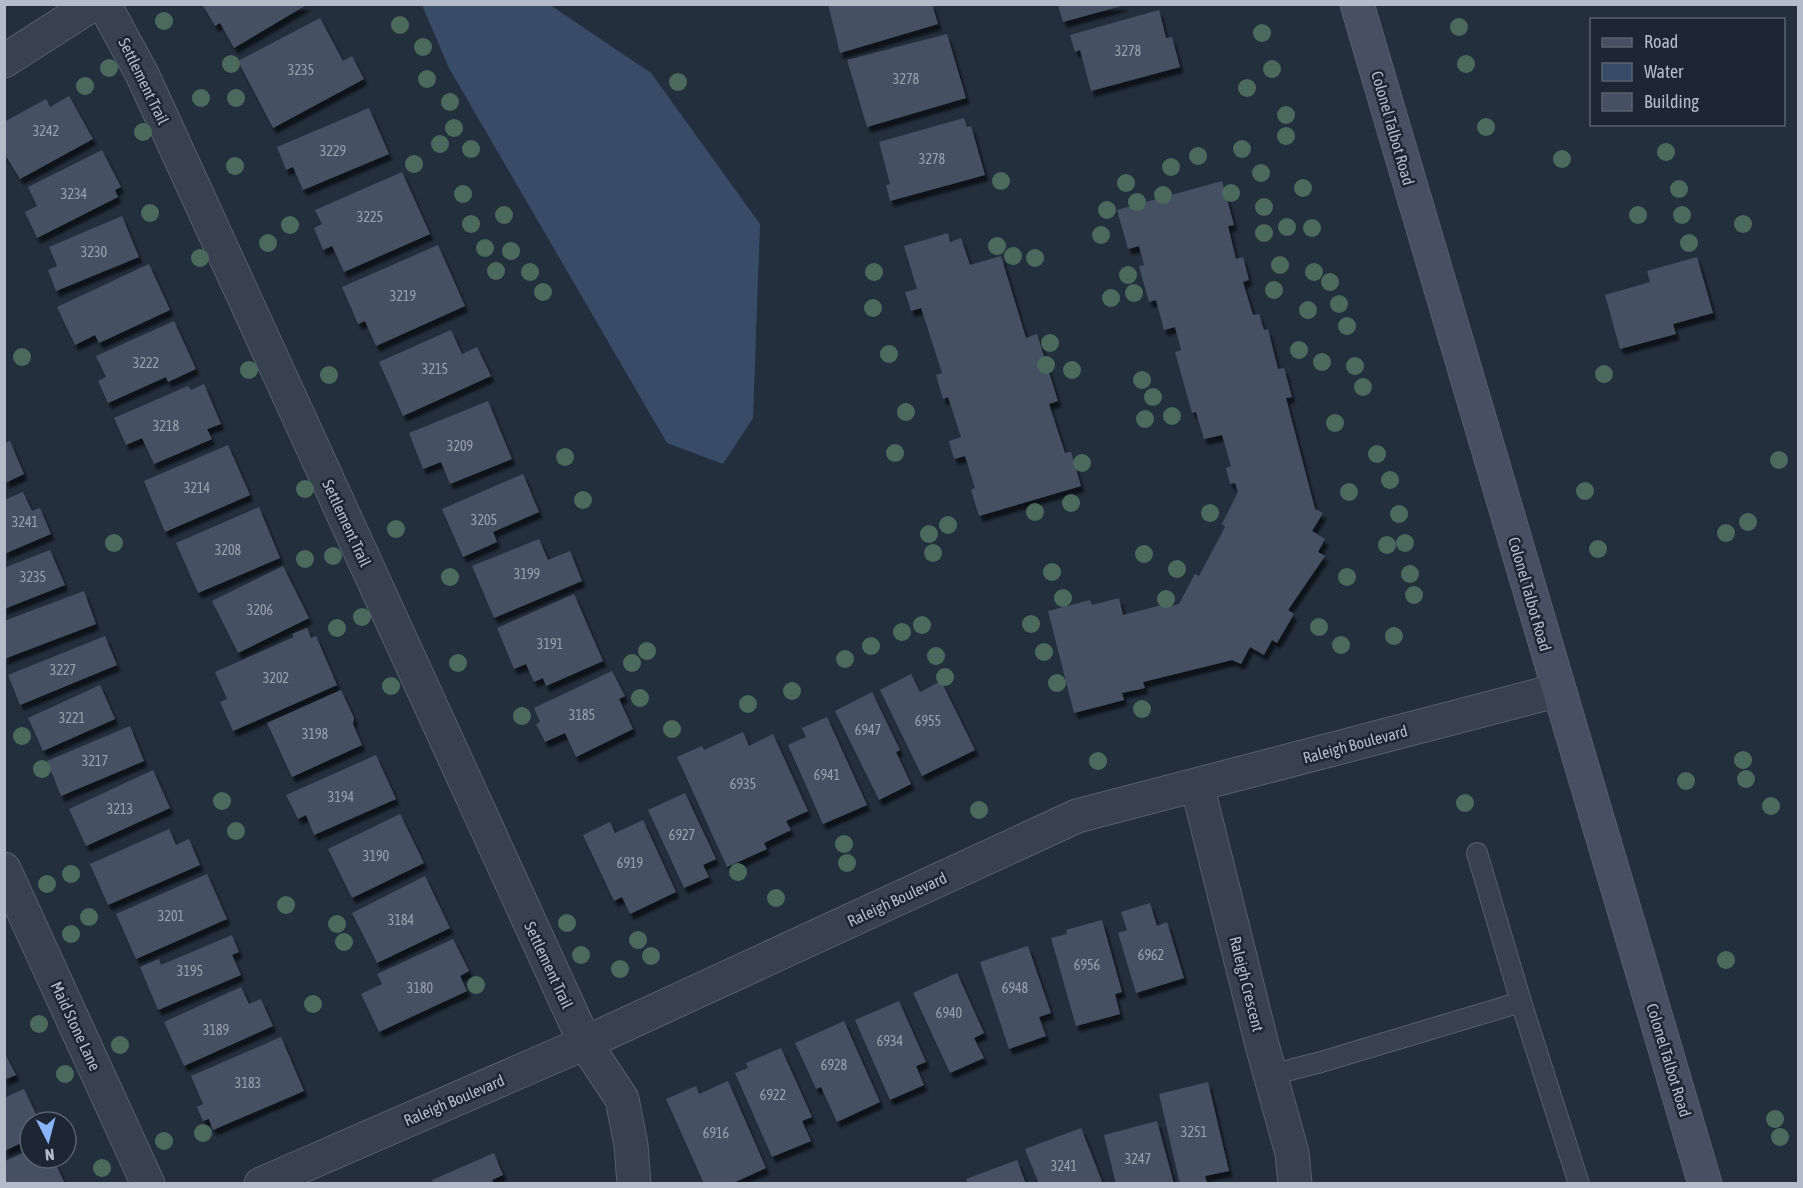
<svg xmlns="http://www.w3.org/2000/svg" width="1803" height="1188" viewBox="0 0 1803 1188" font-family="'Asap Condensed',sans-serif">
	<style>
		.water { fill: #394c67 }
		.building { fill: #455162; filter: url(#shadow) }
		.lines { fill: none; stroke-linecap: round; stroke-linejoin: round }
		.service-casing { stroke: #565f6c; stroke-width: 22 }
		.minor-casing { stroke: #565f6c; stroke-width: 35 }
		.tertiary-casing { stroke: #565f6c; stroke-width: 35 }
		.secondary-casing { stroke: #565f6c; stroke-width: 35 }
		.service { stroke: #38414e; stroke-width: 20 }
		.minor { stroke: #38414e; stroke-width: 33 }
		.tertiary { stroke: #38414e; stroke-width: 33 }
		.secondary { stroke: #465061; stroke-width: 33 }
		.tree { fill: #4b6a5d }
		.labels { text-anchor: middle; dominant-baseline: central; stroke-width: 5; stroke-linejoin: round; paint-order: stroke }
		.number-label { font-size: 14px; fill: #98a1af }
		.street-label { font-size: 16px; fill: #b4bcc9; stroke: #1d2633 }
	</style>
	<defs>
		<filter id="shadow"><feDropShadow dx="3.5" dy="6" stdDeviation="1.5" flood-color="#0009"/></filter>
	</defs>
	<rect width="100%" height="100%" fill="#242f3e"/>
	<!-- water -->
	<polygon class="water" points="422,5 550,5 651,73 760,224 753,418 723,464 667,443 449,68"/>
	<!-- building -->
	<g class="building">
		<polygon points="202,4 308,4 234,48 220,23 215,26"/>
		<polygon points="828,4 932,4 938,24 840,53"/>
		<polygon points="1062,4 1125,4 1125,5 1063,22 1058,5"/>
		<polygon points="1159,10 1166,38 1172,37 1180,67 1091,91 1080,50 1075,52 1070,35"/>
		<polygon points="320,18 343,61 352,56 364,79 273,128 238,61"/>
		<polygon points="947,34 966,98 867,127 847,60"/>
		<polygon points="69,96 93,139 20,179 4,153 4,122 46,99 50,107"/>
		<polygon points="369,108 389,154 303,190 293,167 286,170 277,147"/>
		<polygon points="964,118 967,127 971,126 985,175 890,201 886,185 890,184 879,142"/>
		<polygon points="102,150 121,187 115,190 118,197 37,238 25,212 37,206 28,187"/>
		<polygon points="402,172 430,234 344,272 332,246 323,250 314,228 322,224 315,210"/>
		<polygon points="1222,181 1234,225 1228,226 1236,259 1243,257 1249,280 1243,282 1253,315 1259,314 1264,330 1268,329 1278,369 1284,368 1292,397 1286,398 1315,509 1323,513 1312,531 1325,539 1318,552 1325,556 1288,610 1294,614 1277,643 1272,640 1264,655 1250,647 1241,664 1232,660 1143,682 1145,688 1122,693 1124,700 1074,713 1048,611 1090,600 1092,605 1119,598 1123,615 1166,604 1167,607 1179,604 1195,574 1199,576 1225,527 1222,524 1238,492 1235,483 1230,484 1226,468 1231,466 1222,435 1204,439 1196,412 1192,413 1175,352 1181,350 1175,327 1164,330 1156,300 1149,302 1139,266 1144,265 1139,246 1128,249 1117,210"/>
		<polygon points="122,216 139,257 56,291 48,270 57,266 49,247"/>
		<polygon points="948,233 950,242 961,238 970,265 1001,256 1026,338 1037,334 1058,401 1049,404 1065,453 1071,452 1081,486 979,516 971,490 975,488 965,456 954,459 949,441 961,437 948,397 943,399 936,375 942,373 921,308 911,311 905,292 917,289 904,246"/>
		<polygon points="438,245 465,306 376,346 365,321 358,324 342,287"/>
		<polygon points="1697,257 1713,313 1673,324 1676,334 1620,349 1605,295 1650,282 1647,271"/>
		<polygon points="149,264 170,310 99,343 95,335 75,345 57,307"/>
		<polygon points="174,321 196,369 168,382 166,377 108,403 98,381 106,377 96,356"/>
		<polygon points="451,330 462,354 477,347 491,376 403,416 379,362"/>
		<polygon points="204,384 221,424 207,429 212,439 154,464 142,438 126,445 114,418 188,386 191,390"/>
		<polygon points="488,401 512,459 450,484 441,462 423,469 409,433"/>
		<polygon points="10,441 24,474 5,483 5,443"/>
		<polygon points="228,445 250,495 165,532 144,481"/>
		<polygon points="523,474 539,512 493,532 497,542 463,557 442,509"/>
		<polygon points="23,492 32,511 40,508 51,534 4,554 4,500"/>
		<polygon points="259,507 280,558 198,593 176,543"/>
		<polygon points="539,539 548,560 570,551 582,581 494,618 472,566"/>
		<polygon points="50,550 65,585 4,609 4,568"/>
		<polygon points="283,566 309,618 238,653 212,601"/>
		<polygon points="84,591 96,624 4,659 4,621"/>
		<polygon points="574,594 603,661 546,686 543,678 534,682 526,664 514,669 497,628"/>
		<polygon points="307,628 311,638 316,636 337,685 233,731 220,702 227,699 215,672 294,637 292,634"/>
		<polygon points="105,636 117,665 20,705 8,675"/>
		<polygon points="612,671 625,696 619,699 633,729 576,757 565,733 545,742 536,724 540,722 534,708"/>
		<polygon points="911,674 920,692 941,681 975,750 922,776 880,690"/>
		<polygon points="100,685 115,719 43,751 28,718"/>
		<polygon points="341,690 354,718 353,724 362,745 292,777 267,723"/>
		<polygon points="872,692 900,750 896,752 911,784 879,800 835,711"/>
		<polygon points="827,717 867,805 823,824 788,745 806,737 802,728"/>
		<polygon points="130,726 144,761 61,796 47,761"/>
		<polygon points="743,732 749,746 773,734 808,811 786,821 791,830 764,843 767,849 727,867 677,757 702,746 704,750"/>
		<polygon points="376,755 396,799 314,835 306,815 298,819 286,795"/>
		<polygon points="153,770 170,808 86,846 69,809"/>
		<polygon points="685,793 716,859 703,865 709,877 684,888 648,810"/>
		<polygon points="400,814 424,863 352,898 328,849"/>
		<polygon points="643,820 676,892 630,914 622,897 614,901 583,835 610,822 615,833"/>
		<polygon points="169,829 176,845 189,839 200,865 108,905 90,864"/>
		<polygon points="207,874 227,919 136,959 116,914"/>
		<polygon points="425,876 450,928 377,963 352,913"/>
		<polygon points="1150,903 1157,926 1167,922 1184,978 1136,993 1118,933 1127,930 1121,912"/>
		<polygon points="1102,920 1122,992 1115,994 1120,1014 1076,1026 1051,938 1067,934 1066,930"/>
		<polygon points="232,935 239,952 232,955 241,975 158,1010 140,967 159,959 161,965"/>
		<polygon points="453,939 469,971 460,976 467,991 379,1032 361,994 382,984 377,974"/>
		<polygon points="1028,946 1051,1013 1039,1017 1046,1036 1009,1049 980,962"/>
		<polygon points="957,973 984,1033 974,1038 984,1058 950,1073 913,993"/>
		<polygon points="241,987 249,1004 261,999 273,1026 184,1066 164,1022"/>
		<polygon points="899,1001 926,1062 916,1066 924,1085 890,1100 855,1020"/>
		<polygon points="844,1021 880,1102 837,1122 821,1087 816,1089 795,1043"/>
		<polygon points="281,1037 304,1091 213,1130 209,1119 203,1121 197,1107 203,1104 191,1076"/>
		<polygon points="781,1048 812,1117 802,1121 811,1141 772,1157 735,1073 748,1068 746,1063"/>
		<polygon points="4,1052 16,1075 4,1080"/>
		<polygon points="728,1081 766,1168 731,1184 704,1184 666,1099 696,1086 699,1094"/>
		<polygon points="1208,1082 1229,1171 1205,1176 1207,1183 1180,1184 1159,1094"/>
		<polygon points="24,1089 40,1122 30,1122 30,1139 4,1151 4,1098"/>
		<polygon points="1157,1121 1174,1184 1116,1184 1104,1135"/>
		<polygon points="1081,1128 1103,1184 1039,1184 1025,1149"/>
		<polygon points="30,1150 30,1158 53,1158 64,1182 5,1184 5,1161"/>
		<polygon points="494,1153 503,1175 492,1180 494,1184 433,1184 432,1180"/>
		<polygon points="1017,1160 1026,1184 968,1184 966,1179"/>
	</g>
	<g class="lines">
		<!-- service casing -->
		<g class="service-casing">
			<g id="service">
				<polyline points="1477,853 1521,1002 1579,1184"/>
				<polyline points="1270,1075 1321,1062 1521,1002"/>
			</g>
		</g>
		<!-- minor casing -->
		<g class="minor-casing">
			<g id="minor">
				<polyline points="4,61 93,4"/>
				<polyline points="1197,785 1262,1045 1292,1153 1295,1184"/>
				<polyline points="4,869 148,1184"/>
				<polyline points="261,1184 585,1043 622,1099 631,1145 634,1184"/>
			</g>
		</g>
		<!-- tertiary casing -->
		<g class="tertiary-casing">
			<polyline id="tertiary" points="104,4 142,74 585,1043 1077,816 1559,690"/>
		</g>
		<!-- secondary casing -->
		<g class="secondary-casing">
			<polyline id="secondary" points="1357,4 1705,1184"/>
		</g>
		<!-- service -->
		<use href="#service" class="service"/>
		<!-- minor -->
		<use href="#minor" class="minor"/>
		<!-- tertiary -->
		<use href="#tertiary" class="tertiary"/>
		<!-- secondary -->
		<use href="#secondary" class="secondary"/>
	</g>
	<!-- trees -->
	<g class="tree">
		<circle cx="164" cy="21" r="9"/>
		<circle cx="400" cy="25" r="9"/>
		<circle cx="1459" cy="27" r="9"/>
		<circle cx="1262" cy="33" r="9"/>
		<circle cx="423" cy="47" r="9"/>
		<circle cx="231" cy="64" r="9"/>
		<circle cx="1466" cy="64" r="9"/>
		<circle cx="109" cy="68" r="9"/>
		<circle cx="1272" cy="69" r="9"/>
		<circle cx="427" cy="79" r="9"/>
		<circle cx="678" cy="82" r="9"/>
		<circle cx="85" cy="86" r="9"/>
		<circle cx="1247" cy="88" r="9"/>
		<circle cx="201" cy="98" r="9"/>
		<circle cx="236" cy="98" r="9"/>
		<circle cx="450" cy="102" r="9"/>
		<circle cx="1286" cy="115" r="9"/>
		<circle cx="1486" cy="127" r="9"/>
		<circle cx="454" cy="128" r="9"/>
		<circle cx="143" cy="132" r="9"/>
		<circle cx="1286" cy="136" r="9"/>
		<circle cx="440" cy="144" r="9"/>
		<circle cx="471" cy="149" r="9"/>
		<circle cx="1242" cy="149" r="9"/>
		<circle cx="1666" cy="152" r="9"/>
		<circle cx="1198" cy="156" r="9"/>
		<circle cx="1562" cy="159" r="9"/>
		<circle cx="414" cy="164" r="9"/>
		<circle cx="235" cy="166" r="9"/>
		<circle cx="1171" cy="167" r="9"/>
		<circle cx="1261" cy="173" r="9"/>
		<circle cx="1001" cy="181" r="9"/>
		<circle cx="1126" cy="183" r="9"/>
		<circle cx="1303" cy="188" r="9"/>
		<circle cx="1679" cy="189" r="9"/>
		<circle cx="1231" cy="193" r="9"/>
		<circle cx="463" cy="194" r="9"/>
		<circle cx="1163" cy="195" r="9"/>
		<circle cx="1137" cy="202" r="9"/>
		<circle cx="1264" cy="207" r="9"/>
		<circle cx="1107" cy="210" r="9"/>
		<circle cx="150" cy="213" r="9"/>
		<circle cx="504" cy="215" r="9"/>
		<circle cx="1638" cy="215" r="9"/>
		<circle cx="1682" cy="215" r="9"/>
		<circle cx="471" cy="224" r="9"/>
		<circle cx="1743" cy="224" r="9"/>
		<circle cx="290" cy="225" r="9"/>
		<circle cx="1287" cy="227" r="9"/>
		<circle cx="1312" cy="228" r="9"/>
		<circle cx="1264" cy="233" r="9"/>
		<circle cx="1101" cy="235" r="9"/>
		<circle cx="268" cy="243" r="9"/>
		<circle cx="1689" cy="243" r="9"/>
		<circle cx="997" cy="246" r="9"/>
		<circle cx="485" cy="248" r="9"/>
		<circle cx="511" cy="251" r="9"/>
		<circle cx="1013" cy="256" r="9"/>
		<circle cx="200" cy="258" r="9"/>
		<circle cx="1035" cy="258" r="9"/>
		<circle cx="1280" cy="265" r="9"/>
		<circle cx="496" cy="271" r="9"/>
		<circle cx="530" cy="272" r="9"/>
		<circle cx="874" cy="272" r="9"/>
		<circle cx="1314" cy="272" r="9"/>
		<circle cx="1128" cy="275" r="9"/>
		<circle cx="1330" cy="282" r="9"/>
		<circle cx="1274" cy="290" r="9"/>
		<circle cx="543" cy="292" r="9"/>
		<circle cx="1134" cy="293" r="9"/>
		<circle cx="1111" cy="298" r="9"/>
		<circle cx="1339" cy="304" r="9"/>
		<circle cx="873" cy="308" r="9"/>
		<circle cx="1308" cy="310" r="9"/>
		<circle cx="1347" cy="326" r="9"/>
		<circle cx="1050" cy="343" r="9"/>
		<circle cx="1299" cy="350" r="9"/>
		<circle cx="889" cy="354" r="9"/>
		<circle cx="22" cy="357" r="9"/>
		<circle cx="1322" cy="362" r="9"/>
		<circle cx="1046" cy="365" r="9"/>
		<circle cx="1355" cy="366" r="9"/>
		<circle cx="249" cy="370" r="9"/>
		<circle cx="1072" cy="370" r="9"/>
		<circle cx="1604" cy="374" r="9"/>
		<circle cx="329" cy="375" r="9"/>
		<circle cx="1142" cy="380" r="9"/>
		<circle cx="1363" cy="387" r="9"/>
		<circle cx="1153" cy="397" r="9"/>
		<circle cx="906" cy="412" r="9"/>
		<circle cx="1172" cy="416" r="9"/>
		<circle cx="1145" cy="419" r="9"/>
		<circle cx="1335" cy="423" r="9"/>
		<circle cx="895" cy="453" r="9"/>
		<circle cx="1377" cy="454" r="9"/>
		<circle cx="565" cy="457" r="9"/>
		<circle cx="1779" cy="460" r="9"/>
		<circle cx="1082" cy="463" r="9"/>
		<circle cx="1390" cy="480" r="9"/>
		<circle cx="305" cy="489" r="9"/>
		<circle cx="1585" cy="491" r="9"/>
		<circle cx="1349" cy="492" r="9"/>
		<circle cx="583" cy="500" r="9"/>
		<circle cx="1071" cy="503" r="9"/>
		<circle cx="1035" cy="512" r="9"/>
		<circle cx="1210" cy="513" r="9"/>
		<circle cx="1399" cy="514" r="9"/>
		<circle cx="1748" cy="522" r="9"/>
		<circle cx="948" cy="525" r="9"/>
		<circle cx="396" cy="529" r="9"/>
		<circle cx="1726" cy="533" r="9"/>
		<circle cx="929" cy="534" r="9"/>
		<circle cx="114" cy="543" r="9"/>
		<circle cx="1405" cy="543" r="9"/>
		<circle cx="1387" cy="545" r="9"/>
		<circle cx="1598" cy="549" r="9"/>
		<circle cx="933" cy="553" r="9"/>
		<circle cx="1144" cy="554" r="9"/>
		<circle cx="333" cy="556" r="9"/>
		<circle cx="305" cy="559" r="9"/>
		<circle cx="1177" cy="569" r="9"/>
		<circle cx="1052" cy="572" r="9"/>
		<circle cx="1410" cy="574" r="9"/>
		<circle cx="450" cy="577" r="9"/>
		<circle cx="1347" cy="577" r="9"/>
		<circle cx="1414" cy="595" r="9"/>
		<circle cx="1063" cy="598" r="9"/>
		<circle cx="1166" cy="599" r="9"/>
		<circle cx="362" cy="617" r="9"/>
		<circle cx="1031" cy="624" r="9"/>
		<circle cx="922" cy="625" r="9"/>
		<circle cx="1319" cy="627" r="9"/>
		<circle cx="337" cy="628" r="9"/>
		<circle cx="902" cy="632" r="9"/>
		<circle cx="1394" cy="636" r="9"/>
		<circle cx="1341" cy="645" r="9"/>
		<circle cx="871" cy="646" r="9"/>
		<circle cx="647" cy="651" r="9"/>
		<circle cx="1044" cy="652" r="9"/>
		<circle cx="936" cy="656" r="9"/>
		<circle cx="845" cy="659" r="9"/>
		<circle cx="458" cy="663" r="9"/>
		<circle cx="632" cy="663" r="9"/>
		<circle cx="945" cy="677" r="9"/>
		<circle cx="1057" cy="683" r="9"/>
		<circle cx="391" cy="686" r="9"/>
		<circle cx="792" cy="691" r="9"/>
		<circle cx="640" cy="698" r="9"/>
		<circle cx="748" cy="704" r="9"/>
		<circle cx="1142" cy="709" r="9"/>
		<circle cx="522" cy="716" r="9"/>
		<circle cx="672" cy="729" r="9"/>
		<circle cx="22" cy="736" r="9"/>
		<circle cx="1743" cy="760" r="9"/>
		<circle cx="1098" cy="761" r="9"/>
		<circle cx="42" cy="769" r="9"/>
		<circle cx="1746" cy="779" r="9"/>
		<circle cx="1686" cy="781" r="9"/>
		<circle cx="222" cy="801" r="9"/>
		<circle cx="1465" cy="803" r="9"/>
		<circle cx="1771" cy="806" r="9"/>
		<circle cx="979" cy="810" r="9"/>
		<circle cx="236" cy="831" r="9"/>
		<circle cx="844" cy="844" r="9"/>
		<circle cx="847" cy="863" r="9"/>
		<circle cx="738" cy="872" r="9"/>
		<circle cx="71" cy="874" r="9"/>
		<circle cx="47" cy="884" r="9"/>
		<circle cx="776" cy="898" r="9"/>
		<circle cx="286" cy="905" r="9"/>
		<circle cx="89" cy="917" r="9"/>
		<circle cx="567" cy="923" r="9"/>
		<circle cx="337" cy="924" r="9"/>
		<circle cx="71" cy="934" r="9"/>
		<circle cx="638" cy="940" r="9"/>
		<circle cx="344" cy="942" r="9"/>
		<circle cx="581" cy="955" r="9"/>
		<circle cx="651" cy="956" r="9"/>
		<circle cx="1726" cy="960" r="9"/>
		<circle cx="620" cy="969" r="9"/>
		<circle cx="476" cy="985" r="9"/>
		<circle cx="313" cy="1004" r="9"/>
		<circle cx="39" cy="1024" r="9"/>
		<circle cx="120" cy="1045" r="9"/>
		<circle cx="65" cy="1074" r="9"/>
		<circle cx="1775" cy="1119" r="9"/>
		<circle cx="203" cy="1133" r="9"/>
		<circle cx="1780" cy="1137" r="9"/>
		<circle cx="164" cy="1141" r="9"/>
		<circle cx="102" cy="1168" r="9"/>
	</g>
	<g class="labels">
		<!-- number labels -->
		<g class="number-label">
			<text x="1128" y="51">3278</text>
			<text x="301" y="70">3235</text>
			<text x="906" y="79">3278</text>
			<text x="46" y="131">3242</text>
			<text x="333" y="151">3229</text>
			<text x="932" y="159">3278</text>
			<text x="74" y="194">3234</text>
			<text x="370" y="217">3225</text>
			<text x="94" y="252">3230</text>
			<text x="403" y="296">3219</text>
			<text x="146" y="363">3222</text>
			<text x="435" y="369">3215</text>
			<text x="166" y="426">3218</text>
			<text x="460" y="446">3209</text>
			<text x="197" y="488">3214</text>
			<text x="484" y="520">3205</text>
			<text x="25" y="522">3241</text>
			<text x="228" y="550">3208</text>
			<text x="527" y="574">3199</text>
			<text x="33" y="577">3235</text>
			<text x="260" y="610">3206</text>
			<text x="550" y="644">3191</text>
			<text x="63" y="670">3227</text>
			<text x="276" y="678">3202</text>
			<text x="582" y="715">3185</text>
			<text x="72" y="718">3221</text>
			<text x="928" y="721">6955</text>
			<text x="868" y="730">6947</text>
			<text x="315" y="734">3198</text>
			<text x="95" y="761">3217</text>
			<text x="827" y="775">6941</text>
			<text x="743" y="784">6935</text>
			<text x="341" y="797">3194</text>
			<text x="120" y="809">3213</text>
			<text x="682" y="835">6927</text>
			<text x="376" y="856">3190</text>
			<text x="630" y="863">6919</text>
			<text x="171" y="916">3201</text>
			<text x="401" y="920">3184</text>
			<text x="1151" y="955">6962</text>
			<text x="1087" y="965">6956</text>
			<text x="190" y="971">3195</text>
			<text x="420" y="988">3180</text>
			<text x="1015" y="988">6948</text>
			<text x="949" y="1013">6940</text>
			<text x="216" y="1030">3189</text>
			<text x="890" y="1041">6934</text>
			<text x="834" y="1065">6928</text>
			<text x="248" y="1083">3183</text>
			<text x="773" y="1095">6922</text>
			<text x="1194" y="1132">3251</text>
			<text x="716" y="1133">6916</text>
			<text x="1138" y="1159">3247</text>
			<text x="1064" y="1166">3241</text>
		</g>
		<!-- street labels -->
		<g class="street-label">
			<text transform="translate(144 81) rotate(64)">Settlement Trail</text>
			<text transform="translate(1393 128) rotate(74)">Colonel Talbot Road</text>
			<text transform="translate(347 523) rotate(65)">Settlement Trail</text>
			<text transform="translate(1530 594) rotate(74)">Colonel Talbot Road</text>
			<text transform="translate(1355 744) rotate(-15)">Raleigh Boulevard</text>
			<text transform="translate(897 899) rotate(-25)">Raleigh Boulevard</text>
			<text transform="translate(549 965) rotate(65)">Settlement Trail</text>
			<text transform="translate(1247 984) rotate(76)">Raleigh Crescent</text>
			<text transform="translate(76 1026) rotate(65)">Maid Stone Lane</text>
			<text transform="translate(1669 1060) rotate(73)">Colonel Talbot Road</text>
			<text transform="translate(454 1100) rotate(-23)">Raleigh Boulevard</text>
		</g>
	</g>
	<!-- border -->
	<rect width="1803" height="1188" fill="none" stroke="#b4bcc9" stroke-width="12"/>
	<!-- legend -->
	<rect x="1590" y="18" width="195" height="108" fill="#1d2633" stroke="#59626f" stroke-width="1.5"/>
	<rect x="1602" y="38" width="30" height="9" fill="#465061" stroke="#59626f" stroke-width="1.5"/>
	<text x="1644" y="48" font-size="18" fill="#b4bcc9">Road</text>
	<rect x="1602" y="63" width="30" height="18" fill="#394c67" stroke="#59626f" stroke-width="1.5"/>
	<text x="1644" y="78" font-size="18" fill="#b4bcc9">Water</text>
	<rect x="1602" y="93" width="30" height="18" fill="#455162" stroke="#59626f" stroke-width="1.5"/>
	<text x="1644" y="108" font-size="18" fill="#b4bcc9">Building</text>
	<!-- north arrow -->
	<g transform="translate(48 1140) rotate(174)"><circle r="28" fill="#1d2633" stroke="#59626f" stroke-width="1.5"/>
	<path d="M0-4.5L10 22L0 15L-10 22Z" fill="#8ab4f8"/>
	<text y="-9" font-size="16" font-weight="bold" text-anchor="middle" fill="#b4bcc9">N</text>
	</g>
</svg>
